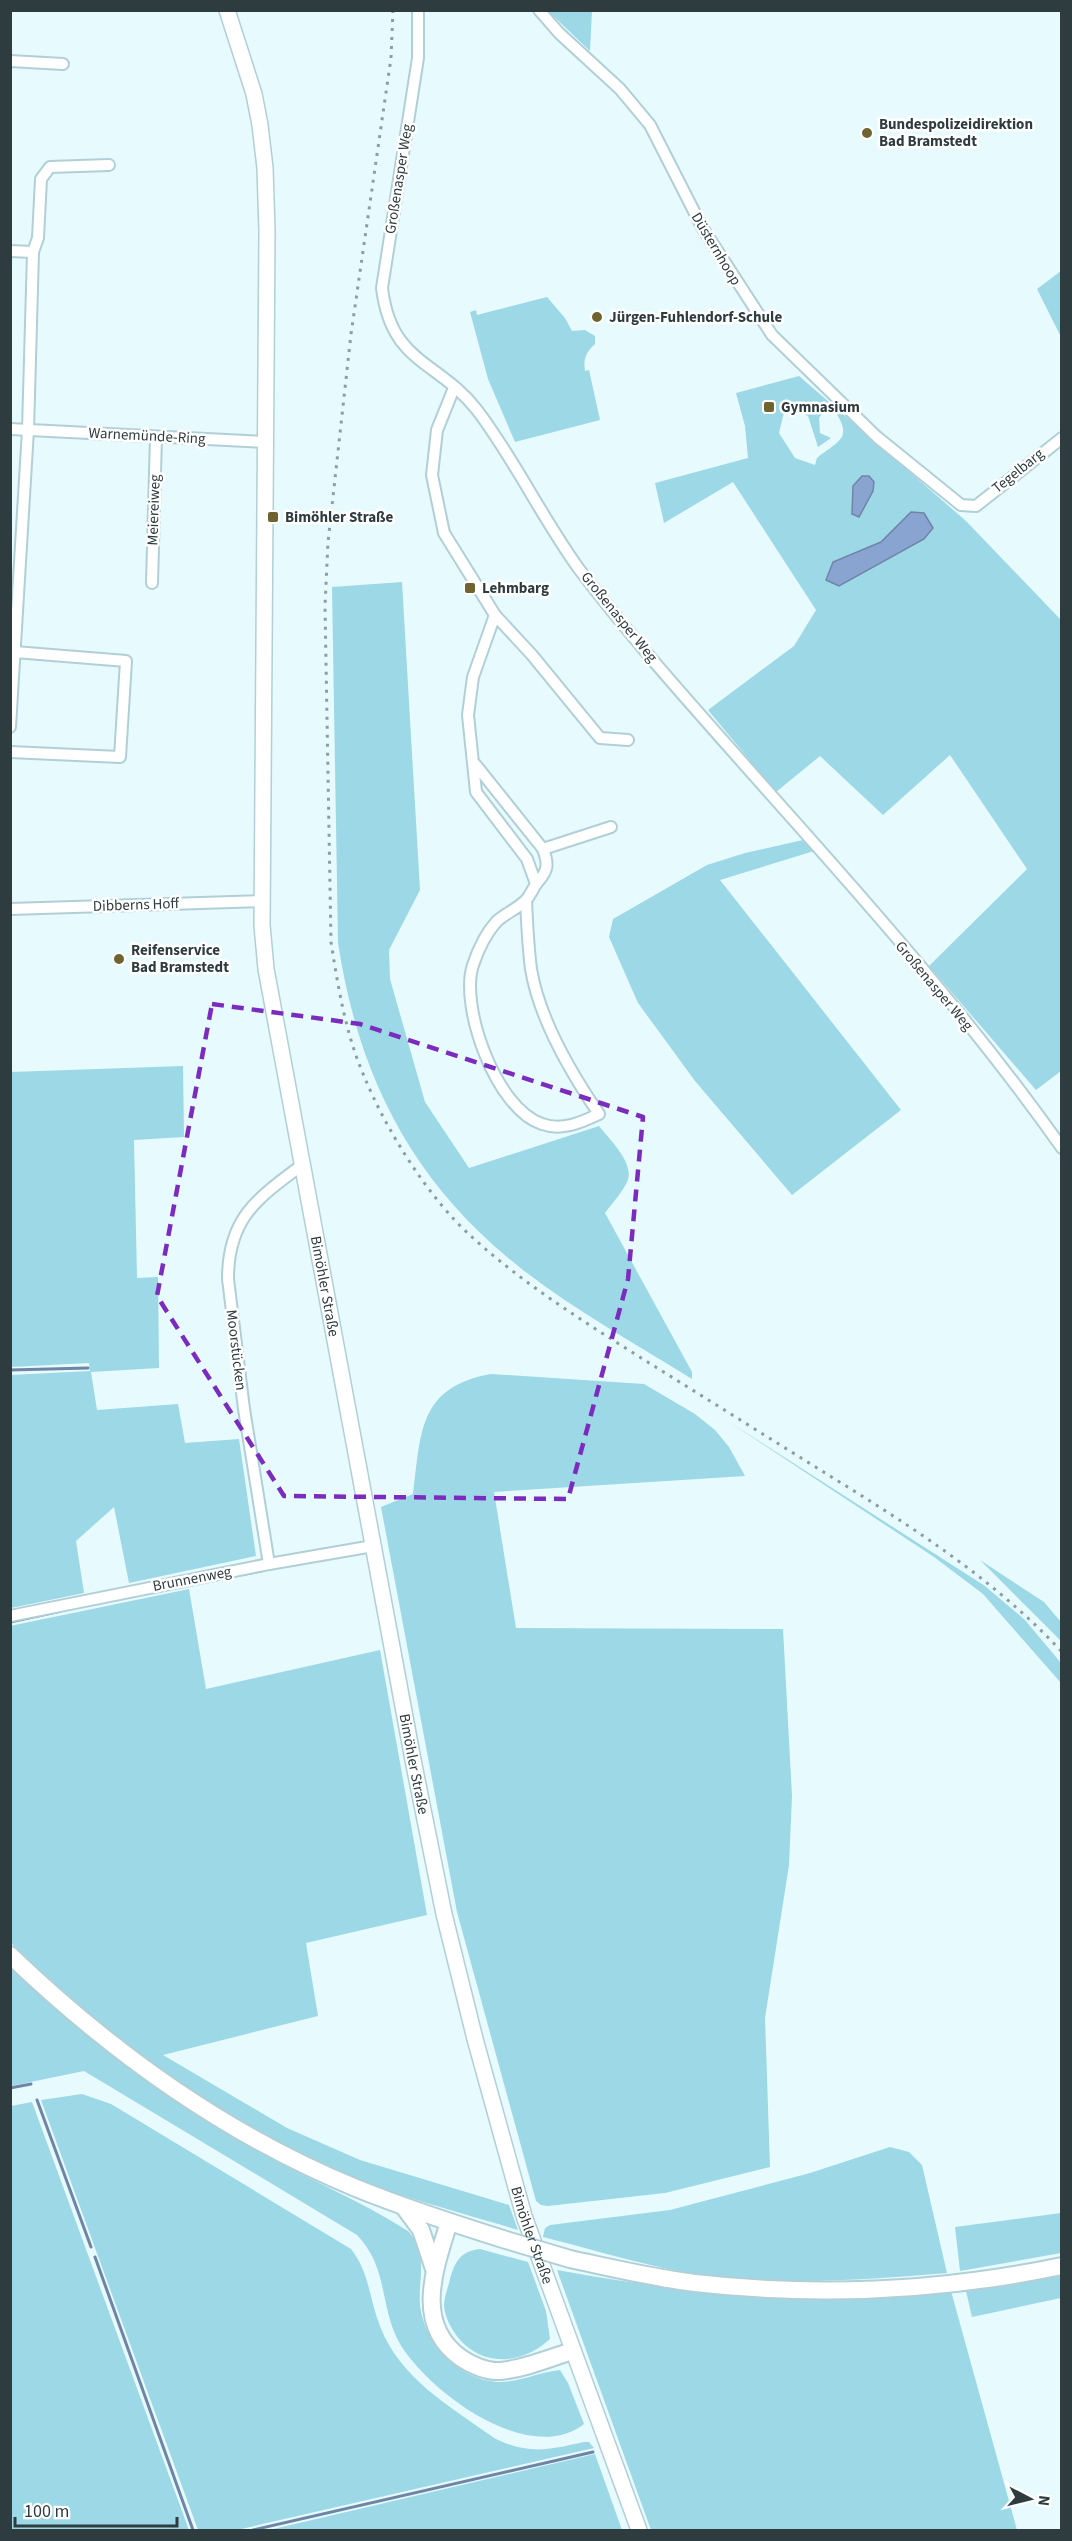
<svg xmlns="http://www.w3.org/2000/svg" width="1072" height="2541" viewBox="0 0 1072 2541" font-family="'Source Sans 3',sans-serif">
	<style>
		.green { fill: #9dd8e6; fill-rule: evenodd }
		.water { fill: #8aa4d2; stroke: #6f85a6; stroke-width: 1.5 }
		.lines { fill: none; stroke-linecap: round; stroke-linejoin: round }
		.stream { stroke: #6f85a6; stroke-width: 3 }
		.street-casing { stroke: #b1cfd7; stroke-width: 14 }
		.secondary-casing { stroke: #b1cfd7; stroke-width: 18 }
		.primary-casing { stroke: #b1cfd7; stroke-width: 20 }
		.street { stroke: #fff; stroke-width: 10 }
		.secondary { stroke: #fff; stroke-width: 15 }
		.primary { stroke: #fff; stroke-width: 16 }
		.rail { stroke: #8d9da1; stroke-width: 3; stroke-dasharray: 3 6; stroke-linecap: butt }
		.primary-bridge-casing { stroke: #b1cfd7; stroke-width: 20; stroke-linecap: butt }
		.primary-bridge { stroke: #fff; stroke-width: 16 }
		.marked { fill: none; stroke: #7b2cbf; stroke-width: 4.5; stroke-dasharray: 12 8; stroke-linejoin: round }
		.poi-dot { fill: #6f6330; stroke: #fff; stroke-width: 2 }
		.labels { text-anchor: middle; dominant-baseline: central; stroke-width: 5; stroke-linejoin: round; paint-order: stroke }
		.poi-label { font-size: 15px; font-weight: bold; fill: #2f3c3f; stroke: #fff; text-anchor: start }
		.street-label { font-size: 15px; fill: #2f3c3f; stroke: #fff }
	</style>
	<rect width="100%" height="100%" fill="#e7fafe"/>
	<!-- green -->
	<g class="green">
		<polygon points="548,11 592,11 590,51"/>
		<polygon points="1061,271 1061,337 1037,289"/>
		<path d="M 547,297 L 565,318 L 572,331 L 585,330 L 595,336 L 595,344 C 586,352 583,359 585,371 L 589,370 L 600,420 L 515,442 L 488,379 L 470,312 L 476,310 L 477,315 Z"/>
		<path d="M 799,376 L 966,521 L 1061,620 L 1061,1071 L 1036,1090 L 929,966 L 1027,869 L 950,755 L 883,815 L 820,756 L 776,792 L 708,710 L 794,646 L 816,610 L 733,482 L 664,523 L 655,483 L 748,458 L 745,426 L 736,393 ZM 827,406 L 832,407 C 855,439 839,440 817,458 L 815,465 L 795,458 L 779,433 L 784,412 L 795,410 L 808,416 L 818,447 L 831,438 L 820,433 L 819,418 ZM 911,512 L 839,586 L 827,580 L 833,562 L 881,542 Z"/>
		<path d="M 402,582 L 420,890 L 389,950 L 390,979 L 425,1102 L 469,1168 L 599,1126 C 609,1139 636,1164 627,1182 C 622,1193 612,1203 605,1213 L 692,1372 L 692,1379 C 636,1344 576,1311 523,1270 C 413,1184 359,1079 338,943 L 332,587 Z"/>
		<polygon points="803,840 814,851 720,880 901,1110 792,1195 695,1081 638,1003 609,937 613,919 707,865 745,853"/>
		<polygon points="183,1066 184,1137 134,1140 137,1278 158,1277 159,1368 91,1372 97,1410 178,1404 185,1443 239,1439 256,1556 129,1583 114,1507 76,1541 84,1593 11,1608 11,1375 90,1371 89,1363 11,1367 11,1072"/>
		<path d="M 491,1374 L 644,1384 L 695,1414 L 715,1430 L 729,1447 L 745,1476 L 494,1492 L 516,1628 L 783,1629 L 792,1796 L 789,1865 L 765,2018 L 770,2167 L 665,2193 L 548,2206 L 541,2205 L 536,2201 L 457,1912 L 381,1507 L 413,1494 C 421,1433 418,1387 491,1374 Z"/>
		<polygon points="726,1420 985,1586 1025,1620 1061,1663 1061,1683 983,1594 934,1557"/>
		<polygon points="980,1560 1044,1602 1061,1622 1061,1641"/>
		<path d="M 189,1589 L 206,1689 L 380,1650 L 427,1915 L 306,1943 L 318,2016 L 163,2055 L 287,2128 L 360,2160 L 509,2205 L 518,2230 C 449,2209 376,2191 311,2160 C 199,2106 100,2029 11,1943 L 10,1626 Z"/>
		<path d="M 10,1965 C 83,2035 163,2096 250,2147 C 302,2177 358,2199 408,2231 C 429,2253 418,2278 420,2305 C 424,2343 458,2379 497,2382 C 518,2383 539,2372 560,2370 L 568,2383 L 584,2424 C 529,2467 429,2392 400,2344 C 379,2307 389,2268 357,2235 L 84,2071 L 11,2086 Z"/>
		<path d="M 82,2094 L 111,2104 L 351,2249 C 370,2273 369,2299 380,2326 C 400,2379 450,2406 494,2438 C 528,2455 548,2450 584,2442 L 589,2442 L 594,2448 L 237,2530 L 198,2530 L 41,2100 Z"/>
		<polygon points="32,2102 189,2530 11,2530 11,2106"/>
		<path d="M 890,2147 L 909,2152 L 922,2165 L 947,2273 C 854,2281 756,2288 663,2268 C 623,2259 583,2247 543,2237 L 545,2228 L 550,2225 L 670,2210 L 810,2173 Z"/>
		<polygon points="1061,2213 1061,2253 960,2271 955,2227"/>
		<path d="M 480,2249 L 528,2262 L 546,2311 L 550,2339 C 521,2366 478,2368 454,2332 C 449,2324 445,2316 444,2306 C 444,2297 448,2288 450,2279 C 455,2261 461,2251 480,2249 Z"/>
		<path d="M 557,2270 C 692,2294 813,2307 951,2291 L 1017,2530 L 651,2530 Z"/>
		<polygon points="1061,2274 1061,2298 972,2317 966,2291"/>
		<polygon points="595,2454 622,2530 269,2530"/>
	</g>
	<!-- water -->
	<g class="water">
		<polygon points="862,476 869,476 874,482 873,491 859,517 852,514 853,486"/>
		<polygon points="911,512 924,513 933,528 924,539 839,586 826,580 833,562 881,542"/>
	</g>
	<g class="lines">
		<!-- stream -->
		<g class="stream">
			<polyline points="10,1370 88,1368"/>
			<polyline points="245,1574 261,1571"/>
			<polyline points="10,1622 61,1611"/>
			<polyline points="10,2088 31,2084"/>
			<polyline points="37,2100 91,2247"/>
			<polyline points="95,2257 193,2530"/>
			<polyline points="253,2530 593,2452"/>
		</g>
		<!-- street casing -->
		<g class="street-casing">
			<g id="street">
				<path d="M 418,10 L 418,58 L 382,288 C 391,364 438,360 477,410 C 515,460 542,518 579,569 C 639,648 707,722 773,797 C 873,909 975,1025 1062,1148"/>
				<polyline points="539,10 559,33 620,89 650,125 702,227 772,335 877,437 961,505 976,506 1062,438"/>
				<polyline points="10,61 63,64"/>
				<polyline points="10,251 33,252"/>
				<polyline points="454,388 437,430 432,475 444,533 495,615 532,655 600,738 628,740"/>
				<polyline points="10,429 265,442"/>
				<polyline points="152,583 156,437"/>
				<polyline points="10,727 28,430 33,252 38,238 41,179 50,167 109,165"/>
				<polyline points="10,752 120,757 126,661 15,652"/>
				<path d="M 475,764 L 543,849 C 549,865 548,871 536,884 L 527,859 L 476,792 L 468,715 L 473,677 L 495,615"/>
				<polyline points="543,849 611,827"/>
				<path d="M 526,900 C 527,923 528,946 531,969 C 539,1018 571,1073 599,1114 C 580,1123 562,1131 542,1124 C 497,1110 459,1007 473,965 C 478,950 486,933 497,921 C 506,913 519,908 527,899 C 530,895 533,889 536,884"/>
				<polyline points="10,909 262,901"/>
				<path d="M 269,1564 L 244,1409 L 228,1279 C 228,1219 256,1199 302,1165"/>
				<polyline points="10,1616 269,1564 373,1546"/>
			</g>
		</g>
		<!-- secondary casing -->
		<g class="secondary-casing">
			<g id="secondary">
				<path id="s1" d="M 227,10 L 254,94 L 260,125 L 265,168 L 267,231 L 262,925 L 266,969 L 413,1760 L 444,1914 L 475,2039 L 524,2216 L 639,2530"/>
			</g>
		</g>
		<!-- primary casing -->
		<g class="primary-casing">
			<g id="primary">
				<path d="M 10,1955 C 110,2051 227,2135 356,2188 C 405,2208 455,2224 506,2240"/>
				<polyline points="404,2207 421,2230 434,2269"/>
				<path d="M 449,2222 C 435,2268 413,2324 461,2358 C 471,2365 487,2372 500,2371 C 524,2369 550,2358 572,2351"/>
				<path d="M 570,2259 C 612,2268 653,2278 695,2283 C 817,2297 942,2291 1062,2266"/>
			</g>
		</g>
		<!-- street -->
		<use href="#street" class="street"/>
		<!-- secondary -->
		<use href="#secondary" class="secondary"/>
		<!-- primary -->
		<use href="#primary" class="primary"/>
		<!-- rail -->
		<path class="rail" d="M 393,10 L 391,58 L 351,334 L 328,542 L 325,606 L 331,942 C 338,987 346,1035 364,1076 C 386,1130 429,1199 473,1238 C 526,1286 586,1323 646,1361 C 707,1399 769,1438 830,1476 C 914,1528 995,1580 1062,1652"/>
		<!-- primary-bridge casing -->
		<g class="primary-bridge-casing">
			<polyline id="primary-bridge" points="506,2240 570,2259"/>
		</g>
		<!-- primary-bridge -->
		<use href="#primary-bridge" class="primary-bridge"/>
	</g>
	<!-- marked area -->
	<path class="marked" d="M 212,1004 L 360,1024 L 643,1117 L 628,1279 L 568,1499 L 284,1496 L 157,1296 Z"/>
	<!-- markers -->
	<g class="poi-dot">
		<circle cx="867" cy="133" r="6"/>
		<circle cx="597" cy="317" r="6"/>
		<rect x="763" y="401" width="12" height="12" rx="3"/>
		<rect x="267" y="511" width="12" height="12" rx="3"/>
		<rect x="464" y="582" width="12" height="12" rx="3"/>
		<circle cx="119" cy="959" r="6"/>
	</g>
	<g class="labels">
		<!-- poi labels -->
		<g class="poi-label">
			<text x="879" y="124">Bundespolizeidirektion<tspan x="879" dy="17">Bad Bramstedt</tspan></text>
			<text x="609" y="317">Jürgen-Fuhlendorf-Schule</text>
			<text x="781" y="407">Gymnasium</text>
			<text x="285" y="517">Bimöhler Straße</text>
			<text x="482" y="588">Lehmbarg</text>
			<text x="131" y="950">Reifenservice<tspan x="131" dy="17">Bad Bramstedt</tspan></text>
		</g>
		<!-- street labels -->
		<g class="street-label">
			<text transform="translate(399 179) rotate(-81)">Großenasper Weg</text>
			<text transform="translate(716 249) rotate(59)">Düsternhoop</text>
			<text transform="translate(147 436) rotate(3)">Warnemünde-Ring</text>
			<text transform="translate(1018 471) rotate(-39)">Tegelbarg</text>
			<text transform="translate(154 510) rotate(-88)">Meiereiweg</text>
			<text transform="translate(619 617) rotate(51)">Großenasper Weg</text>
			<text transform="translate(136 905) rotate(-2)">Dibberns Hoff</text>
			<text transform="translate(934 986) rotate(50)">Großenasper Weg</text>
			<text stroke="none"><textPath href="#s1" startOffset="1287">Bimöhler Straße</textPath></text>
			<text transform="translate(236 1350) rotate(83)">Moorstücken</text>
			<text transform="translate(192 1579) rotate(-11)">Brunnenweg</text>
			<text stroke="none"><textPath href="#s1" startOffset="1773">Bimöhler Straße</textPath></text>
			<text stroke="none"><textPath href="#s1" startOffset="2259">Bimöhler Straße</textPath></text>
		</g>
	</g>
	<!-- border -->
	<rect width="1072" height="2541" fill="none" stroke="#2f3c3f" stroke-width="24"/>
	<!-- north arrow -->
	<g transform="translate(1030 2499) rotate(97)" stroke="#ffffff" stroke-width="4.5" paint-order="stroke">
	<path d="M0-4.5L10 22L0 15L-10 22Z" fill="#2f3c3f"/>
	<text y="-9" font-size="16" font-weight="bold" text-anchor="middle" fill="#2f3c3f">N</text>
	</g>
	<!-- scale -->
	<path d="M15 2517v9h162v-9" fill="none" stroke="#2f3c3f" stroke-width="3"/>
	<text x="24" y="2517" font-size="18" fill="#2f3c3f" stroke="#ffffff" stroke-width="4.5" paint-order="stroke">100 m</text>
</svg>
